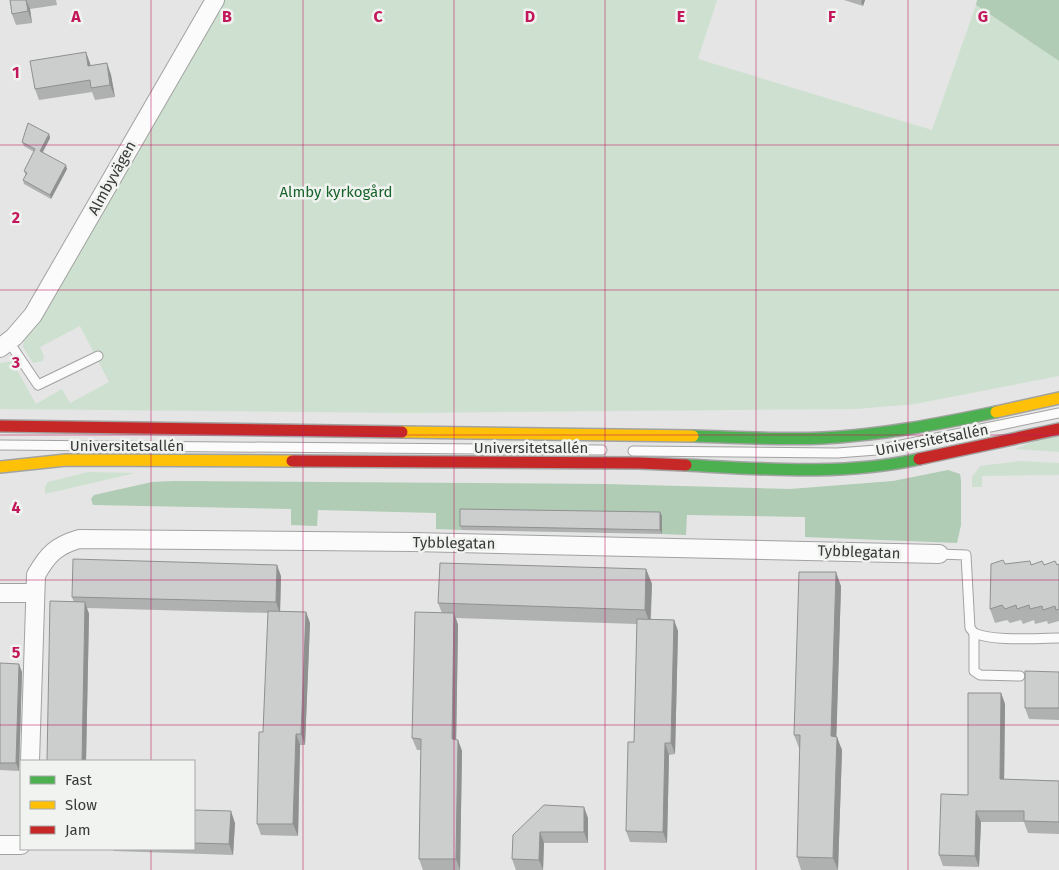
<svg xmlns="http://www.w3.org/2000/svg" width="1059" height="870" viewBox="0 0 1059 870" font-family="'Fira Sans',sans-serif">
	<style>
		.green { fill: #cee1d0 }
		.forest { fill: #b0ccb4 }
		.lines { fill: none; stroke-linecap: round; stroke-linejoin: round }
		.lane-casing { stroke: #a1a2a1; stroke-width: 11 }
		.street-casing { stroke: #a1a2a1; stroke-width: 20 }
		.fast-casing { stroke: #a1a2a1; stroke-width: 14 }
		.slow-casing { stroke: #a1a2a1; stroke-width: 14 }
		.jam-casing { stroke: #a1a2a1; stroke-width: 14 }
		.lane { stroke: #fbfbfb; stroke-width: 9 }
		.street { stroke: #fbfbfb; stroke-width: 18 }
		.fast { stroke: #4caf50; stroke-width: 11 }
		.slow { stroke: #ffc107; stroke-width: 11 }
		.jam { stroke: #c62828; stroke-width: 11 }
		.wall { fill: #afb0b0 }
		.shaded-wall { fill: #8f9090 }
		.building { fill: #cccdcd; stroke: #8f9090 }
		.grid { fill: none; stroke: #c2185b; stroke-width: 1; stroke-opacity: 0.55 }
		.labels { text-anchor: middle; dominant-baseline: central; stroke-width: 5; stroke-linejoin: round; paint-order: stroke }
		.street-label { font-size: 15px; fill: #393a39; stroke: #f0f3f0 }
		.park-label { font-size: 15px; fill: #18632c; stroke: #f0f3f0 }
		.grid-label { font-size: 16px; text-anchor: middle; font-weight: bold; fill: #c2185b; stroke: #f0f3f0; stroke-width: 5; stroke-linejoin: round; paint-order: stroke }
	</style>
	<rect width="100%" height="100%" fill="#e4e5e4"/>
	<!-- green -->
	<g class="green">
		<polygon points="223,0 717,0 698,59 932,130 976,5 1059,61 1059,376 915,404 856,409 409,413 0,409 0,363 12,361 36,404 62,389 70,403 109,382 80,326 40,347 44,356 43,361 33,363 23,347 24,336 66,274"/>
		<polygon points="1059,431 1059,452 1015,449"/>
		<polygon points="1019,461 1059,463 1059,475 982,476 982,487 972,487 972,477 980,466"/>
		<polygon points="88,472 135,473 45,494 45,487 48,482"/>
	</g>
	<!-- forest -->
	<g class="forest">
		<polygon points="977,0 1059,0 1059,61 976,5"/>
		<polygon points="948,470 960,474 961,480 961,525 957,543 805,537 805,517 687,515 686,535 662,534 662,516 461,513 462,530 436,529 436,513 318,510 317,526 291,525 291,509 93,505 91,499 94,495 152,482 173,481 606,484 790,489 893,481"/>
	</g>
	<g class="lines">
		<!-- lane casing -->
		<g class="lane-casing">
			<g id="lane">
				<polyline points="9,342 38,385 98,356"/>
				<polyline points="0,445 602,450"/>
				<polyline points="633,451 837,453 877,450 1059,413"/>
				<polyline points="939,554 966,555 970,628 974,633"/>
				<path d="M 1020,676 L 980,675 L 974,671 L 974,633 C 996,642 1035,638 1059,638"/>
			</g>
		</g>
		<!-- street casing -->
		<g class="street-casing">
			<g id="street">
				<polyline points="0,348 14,337 33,315 215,0"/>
				<polyline points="0,593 34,593"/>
				<path d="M 30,761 L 36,575 C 48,554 56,546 79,539 L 413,542 L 939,554"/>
				<polyline points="0,845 21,845"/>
			</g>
		</g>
		<!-- fast casing -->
		<g class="fast-casing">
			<g id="fast">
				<path d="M 693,436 C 736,437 780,440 823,438 C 882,435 939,424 996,412"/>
				<path d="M 686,465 C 764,469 843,476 919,459"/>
			</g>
		</g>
		<!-- slow casing -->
		<g class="slow-casing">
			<g id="slow">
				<polyline points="996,412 1059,398"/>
				<polyline points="402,432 693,436"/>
				<polyline points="0,467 66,460 292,461"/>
			</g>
		</g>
		<!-- jam casing -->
		<g class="jam-casing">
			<g id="jam">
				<polyline points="0,426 402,432"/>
				<polyline points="919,459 1059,429"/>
				<polyline points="292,461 639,463 686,465"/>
			</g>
		</g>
		<!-- lane -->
		<use href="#lane" class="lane"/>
		<!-- street -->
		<use href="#street" class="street"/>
		<!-- fast -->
		<use href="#fast" class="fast"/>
		<!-- slow -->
		<use href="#slow" class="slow"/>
		<!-- jam -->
		<use href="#jam" class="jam"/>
	</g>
	<!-- wall -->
	<g class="wall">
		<polygon points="10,0 56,0 57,5 30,9 32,23 16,25 12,14"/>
		<polygon points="844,0 865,0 863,6"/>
		<polygon points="90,63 91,66 107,63 111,75 115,97 95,100 92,92 39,100 35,89"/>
		<polygon points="49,134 50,138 43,152 67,169 51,199 24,184 23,180 26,176 24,171 34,152 24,146 22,142"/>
		<polygon points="662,516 662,534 462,530 460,526"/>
		<polygon points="1005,564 1044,565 1059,564 1059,621 1048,624 1047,621 1035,624 1034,620 1023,624 1021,620 1010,623 1007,620 995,623 990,609"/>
		<polygon points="646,569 652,584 651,619 674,620 678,631 675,754 669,755 667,843 630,842 626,831 634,742 637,624 456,618 458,625 456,740 458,740 462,751 460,870 423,870 419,859 421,750 417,750 412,738 442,613 438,603"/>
		<polygon points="281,576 280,611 306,612 310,623 305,745 300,745 298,836 261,835 257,824 263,732 268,613 87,608 89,614 86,761 47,761 74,602 72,597"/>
		<polygon points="841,586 836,737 842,750 838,870 801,870 797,857 800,749 799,748 794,735"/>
		<polygon points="0,663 22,672 19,771 0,770 0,772"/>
		<polygon points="1059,672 1059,720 1029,719 1025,708"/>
		<polygon points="1001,693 1005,704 1004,779 1059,781 1059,834 1028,833 1024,822 981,822 979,867 943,866 939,855 968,795"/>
		<polygon points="194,810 235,823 233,855 114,851 113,849 194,849"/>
		<polygon points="588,818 588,843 544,843 543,870 516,870 512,859 513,835"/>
	</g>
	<!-- shaded-wall -->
	<g class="shaded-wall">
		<polygon points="26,0 30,9 32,23 28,11"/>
		<polygon points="862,0 865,0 863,6 861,2"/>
		<polygon points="86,52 90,63 92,78 88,66"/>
		<polygon points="107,63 111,75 115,97 110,85"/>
		<polygon points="49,134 50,138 41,155 40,151"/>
		<polygon points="66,165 67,169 51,199 50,195"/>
		<polygon points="660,512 662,516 662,534 660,530"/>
		<polygon points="277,565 281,576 280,614 276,602"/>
		<polygon points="646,569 652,584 650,624 645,610"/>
		<polygon points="836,572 841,586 836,750 831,736"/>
		<polygon points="85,602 89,614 86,761 82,761"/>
		<polygon points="306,612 310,623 305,745 301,734"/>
		<polygon points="454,613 458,625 456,751 452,739"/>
		<polygon points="674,620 678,631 675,754 671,743"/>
		<polygon points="19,664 22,672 19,771 16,763"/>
		<polygon points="1001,693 1005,704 1004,790 1000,779"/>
		<polygon points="296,734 300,745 298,836 293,824"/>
		<polygon points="837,737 842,750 838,870 833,858"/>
		<polygon points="458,740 462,751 460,870 456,859"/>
		<polygon points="665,743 669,755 667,843 663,832"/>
		<polygon points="584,807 588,818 588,843 584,832"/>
		<polygon points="231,811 235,823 233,855 229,844"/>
		<polygon points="976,811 981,822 979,867 975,856"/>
		<polygon points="540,832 544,843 543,870 539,860"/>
	</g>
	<!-- building -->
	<g class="building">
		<polygon points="10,0 26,0 28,11 12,14"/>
		<polygon points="86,52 88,66 107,63 110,85 91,88 90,80 35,89 30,61"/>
		<polygon points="28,123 49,134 40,151 66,165 50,195 23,180 27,173 24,171 35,149 22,142"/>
		<polygon points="460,509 660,512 660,530 460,526"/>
		<polygon points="73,559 277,565 276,602 72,597"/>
		<polygon points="1003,560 1005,564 1030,561 1031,565 1042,561 1044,565 1055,561 1057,565 1059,564 1059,609 1056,610 1055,606 1043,610 1042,606 1030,609 1029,605 1017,609 1016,605 1005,609 1002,605 990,609 991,564"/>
		<polygon points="440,563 646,569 645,610 438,603"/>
		<polygon points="799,572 836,572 831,736 837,737 833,858 797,857 800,735 794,735"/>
		<polygon points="50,601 85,602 82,761 47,761"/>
		<polygon points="268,611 306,612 301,734 296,734 293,824 257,824 259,732 263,732"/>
		<polygon points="415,612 454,613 452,739 458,740 456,859 419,859 421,739 412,738"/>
		<polygon points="637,619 674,620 671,743 665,743 663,832 626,831 628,742 634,742"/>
		<polygon points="0,663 19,664 16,763 0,763"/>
		<polygon points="1025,671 1059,672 1059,708 1025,708"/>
		<polygon points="968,693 1001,693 1000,779 1059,781 1059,822 1024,821 1024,811 976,811 975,856 939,855 941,794 968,795"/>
		<polygon points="544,805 584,807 584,832 540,832 539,860 512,859 513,835"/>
		<polygon points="194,810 231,811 229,844 194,843"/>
	</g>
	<!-- grid -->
	<path class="grid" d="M 151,0 L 151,761M 303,0 L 303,870M 454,0 L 454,870M 605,0 L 605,870M 756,0 L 756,870M 908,0 L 908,870M 0,145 L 1059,145M 0,290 L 1059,290M 0,435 L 1059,435M 0,580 L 1059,580M 0,725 L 1059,725M 151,849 L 151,870"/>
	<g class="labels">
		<!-- street labels -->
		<g class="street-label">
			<text transform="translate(112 178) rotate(-61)">Almbyvägen</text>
			<text transform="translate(932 440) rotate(-11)">Universitetsallén</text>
			<text x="127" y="446">Universitetsallén</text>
			<text x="531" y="448">Universitetsallén</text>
			<text transform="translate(454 543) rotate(1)">Tybblegatan</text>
			<text transform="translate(859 552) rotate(2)">Tybblegatan</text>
		</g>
		<!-- park labels -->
		<g class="park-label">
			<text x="336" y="192">Almby kyrkogård</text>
		</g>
	</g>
	<g class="grid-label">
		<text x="76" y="22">A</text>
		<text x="227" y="22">B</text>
		<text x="378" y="22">C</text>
		<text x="530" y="22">D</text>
		<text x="681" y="22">E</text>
		<text x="832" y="22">F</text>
		<text x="983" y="22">G</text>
		<text x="16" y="78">1</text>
		<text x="16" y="223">2</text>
		<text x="16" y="368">3</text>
		<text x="16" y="513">4</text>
		<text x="16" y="658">5</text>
	</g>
	<!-- legend -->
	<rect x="20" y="760" width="175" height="90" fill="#f0f3f0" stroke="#a7a9a7"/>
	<rect x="30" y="776" width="25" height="8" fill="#4caf50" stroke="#a7a9a7"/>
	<text x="65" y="785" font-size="15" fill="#393a39">Fast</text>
	<rect x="30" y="801" width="25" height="8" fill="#ffc107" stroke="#a7a9a7"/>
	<text x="65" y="810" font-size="15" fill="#393a39">Slow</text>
	<rect x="30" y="826" width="25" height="8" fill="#c62828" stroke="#a7a9a7"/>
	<text x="65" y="835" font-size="15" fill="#393a39">Jam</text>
</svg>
